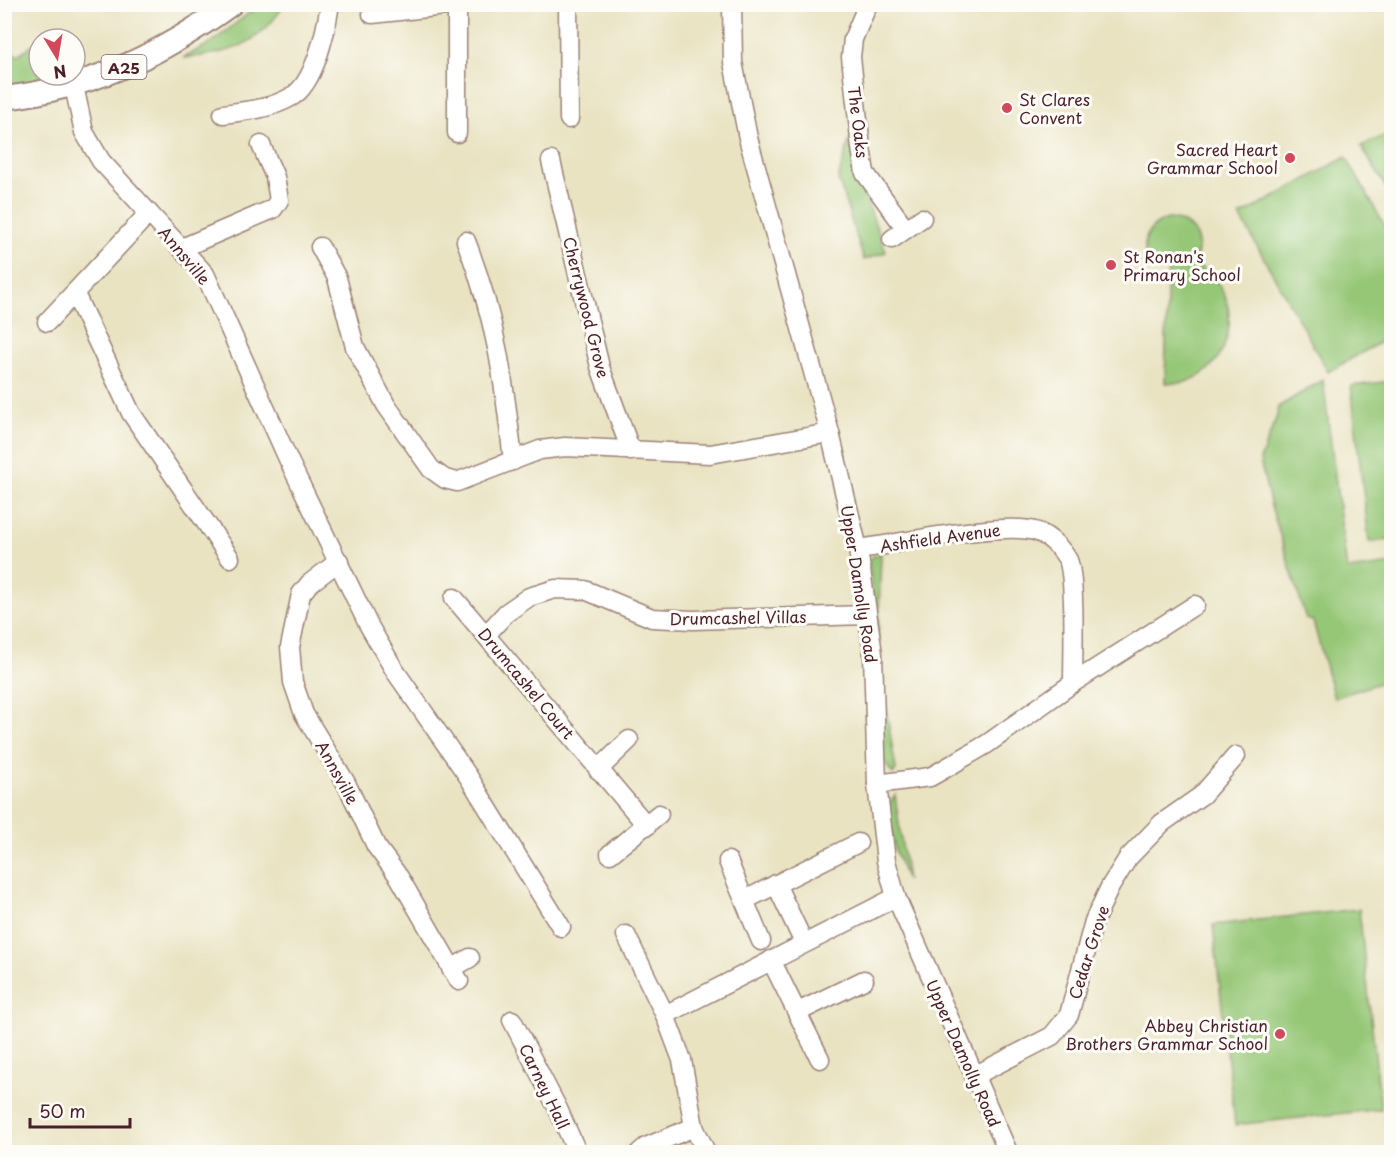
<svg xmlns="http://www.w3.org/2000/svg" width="1396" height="1157" viewBox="0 0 1396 1157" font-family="'Playpen Sans',sans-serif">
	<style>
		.green { fill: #96c777; stroke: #707351; stroke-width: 1.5 }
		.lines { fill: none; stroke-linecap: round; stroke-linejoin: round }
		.minor-casing { stroke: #9a8176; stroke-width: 21 }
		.major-casing { stroke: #9a8176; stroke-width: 26 }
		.minor { stroke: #fff; stroke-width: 18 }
		.major { stroke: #fff; stroke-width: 22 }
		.poi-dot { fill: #d1495b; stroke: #fdfcf7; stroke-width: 2 }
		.labels { text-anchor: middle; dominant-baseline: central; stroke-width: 6; stroke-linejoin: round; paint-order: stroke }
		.shield { fill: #fdfcf7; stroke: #806168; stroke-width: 1.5 }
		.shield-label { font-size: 15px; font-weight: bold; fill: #4a1f2b }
		.poi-label { font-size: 16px; fill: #4a1f2b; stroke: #fdfcf7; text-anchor: start }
		.street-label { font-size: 16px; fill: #4a1f2b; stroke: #fdfcf7 }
	</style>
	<rect width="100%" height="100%" fill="#fdfcf7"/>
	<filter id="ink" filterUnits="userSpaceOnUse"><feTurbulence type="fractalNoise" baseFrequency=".0167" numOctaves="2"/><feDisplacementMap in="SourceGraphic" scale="12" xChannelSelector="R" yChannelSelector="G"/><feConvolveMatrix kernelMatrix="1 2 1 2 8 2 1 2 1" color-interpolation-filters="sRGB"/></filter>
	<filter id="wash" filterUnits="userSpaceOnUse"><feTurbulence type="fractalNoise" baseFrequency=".008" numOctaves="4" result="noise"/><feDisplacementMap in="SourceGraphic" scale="24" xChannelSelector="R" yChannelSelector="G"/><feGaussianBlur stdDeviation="1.35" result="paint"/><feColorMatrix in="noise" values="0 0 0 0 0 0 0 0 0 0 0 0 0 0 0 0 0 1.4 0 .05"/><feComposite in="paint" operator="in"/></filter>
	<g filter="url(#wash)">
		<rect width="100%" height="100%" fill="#e9e3c2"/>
		<!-- green -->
		<g class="green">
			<path d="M 259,5 L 284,5 C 258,46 230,54 183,58 L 211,43 Z"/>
			<polygon points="39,40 39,75 56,75 55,78 5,91 4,43 17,56"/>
			<polygon points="1391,133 1391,196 1361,146"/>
			<polygon points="850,138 857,176 886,252 864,260 838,179"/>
			<polygon points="1346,157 1391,237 1391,336 1328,372 1240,216"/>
			<path d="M 1168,219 C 1191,220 1206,240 1194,262 C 1206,271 1219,281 1225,296 C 1237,329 1222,370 1188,381 C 1181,384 1172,383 1165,383 L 1168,261 L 1147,261 C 1141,241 1147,226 1168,219 Z"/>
			<polygon points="1323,380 1347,570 1392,564 1391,671 1384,673 1385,681 1334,698 1313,621 1306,619 1271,506 1260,460 1277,416 1278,407"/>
			<polygon points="1391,381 1391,540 1369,542 1351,386"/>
			<polygon points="881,553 878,643 869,562 873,556"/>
			<path d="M 885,703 L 896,769 L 893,774 C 873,754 881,728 885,703 Z"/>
			<polygon points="895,795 907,881 895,850 887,807"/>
			<polygon points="1359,909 1381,1109 1235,1125 1213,925"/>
		</g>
	</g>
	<g filter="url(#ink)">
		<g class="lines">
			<!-- minor casing -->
			<g class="minor-casing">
				<g id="minor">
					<polyline points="568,4 569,119"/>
					<polyline points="732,4 733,62 748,138 830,433 858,549 873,654 877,784 886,861 896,897 1008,1152"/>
					<polyline points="868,4 853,39 851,57 861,148 865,173 906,229"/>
					<polyline points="372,14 463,4"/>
					<polyline points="74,86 84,132 101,161 205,274 289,461 368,624 395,671 468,776 561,927"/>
					<path d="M 223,114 C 247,111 270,109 291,97 C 315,84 326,30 330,4"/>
					<polyline points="457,133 457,5"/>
					<polyline points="551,161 600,367 631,451"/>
					<polyline points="892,239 922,218"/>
					<path d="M 466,241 C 496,319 504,379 513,461"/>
					<polyline points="320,247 337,278 355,347 386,405 431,469 445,479 457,482 540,450 565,447 710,454 830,433"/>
					<polyline points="182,248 273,209 279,200 275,177 261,145"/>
					<polyline points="75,294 131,413 230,558"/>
					<polyline points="47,322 149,213"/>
					<path d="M 858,549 C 897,544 1007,520 1038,532 C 1050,537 1062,549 1068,560 C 1076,579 1073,658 1073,683"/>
					<polyline points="339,561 309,584 301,594 290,647 293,682 304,714 346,783 376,846 399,877 459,981"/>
					<polyline points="454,598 647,826"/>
					<polyline points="486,635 506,613 529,597 555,589 585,590 652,618 693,620 867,615"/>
					<polyline points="598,770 629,740"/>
					<polyline points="877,784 930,777 939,772 987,744 1073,683 1195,605"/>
					<polyline points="610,854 659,814"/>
					<polyline points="728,861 761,941"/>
					<polyline points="776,884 804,943"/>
					<polyline points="745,900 858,843"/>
					<polyline points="626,935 665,1015 682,1060 694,1127 646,1147 640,1152"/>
					<polyline points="771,960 820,1059"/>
					<polyline points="451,969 470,958"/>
					<polyline points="798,1012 864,980"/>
					<polyline points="665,1015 896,897"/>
					<polyline points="512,1020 558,1109 577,1152"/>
					<polyline points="974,1076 1052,1036 1069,1015 1094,921 1110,887 1128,858 1162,823 1202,795 1236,756"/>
					<polyline points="694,1127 706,1152"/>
				</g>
			</g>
			<!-- major casing -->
			<g class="major-casing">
				<path id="major" d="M 4,98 C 91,88 161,55 231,4"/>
			</g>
			<!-- minor -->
			<use href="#minor" class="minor"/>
			<!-- major -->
			<use href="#major" class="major"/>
		</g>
	</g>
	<!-- markers -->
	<g class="poi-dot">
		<circle cx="1007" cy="108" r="6"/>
		<circle cx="1290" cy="158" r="6"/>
		<circle cx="1111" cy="265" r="6"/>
		<circle cx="1280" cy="1034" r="6"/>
	</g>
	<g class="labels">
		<!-- shield labels -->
		<rect class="shield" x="101.5" y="55" width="45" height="24" rx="4.5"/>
		<g class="shield-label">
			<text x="124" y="67">A25</text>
		</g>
		<!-- poi labels -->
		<g class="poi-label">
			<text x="1019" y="99">St Clares<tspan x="1019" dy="18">Convent</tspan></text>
			<text x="1278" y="149" text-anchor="end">Sacred Heart<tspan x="1278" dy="18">Grammar School</tspan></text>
			<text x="1123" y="256">St Ronan's<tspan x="1123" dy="18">Primary School</tspan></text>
			<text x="1268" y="1025" text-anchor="end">Abbey Christian<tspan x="1268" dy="18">Brothers Grammar School</tspan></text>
		</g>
		<!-- street labels -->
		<g class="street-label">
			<text transform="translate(859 122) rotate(83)">The Oaks</text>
			<text transform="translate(185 255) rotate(50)">Annsville</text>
			<text transform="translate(587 307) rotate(76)">Cherrywood Grove</text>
			<text transform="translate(940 537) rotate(-8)">Ashfield Avenue</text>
			<text transform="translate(860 584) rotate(81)">Upper Damolly Road</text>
			<text transform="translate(738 617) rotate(-1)">Drumcashel Villas</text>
			<text transform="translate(527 683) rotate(50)">Drumcashel Court</text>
			<text transform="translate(338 772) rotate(61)">Annsville</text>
			<text transform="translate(1088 952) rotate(-72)">Cedar Grove</text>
			<text transform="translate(964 1053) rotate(66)">Upper Damolly Road</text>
			<text transform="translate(545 1086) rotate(64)">Carney Hall</text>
		</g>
	</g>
	<!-- margin -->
	<rect width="1396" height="1157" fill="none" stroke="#fdfcf7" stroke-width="24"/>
	<!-- north arrow -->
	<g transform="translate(57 57) rotate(169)"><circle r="28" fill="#fdfcf7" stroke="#b5a4a5" stroke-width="1.5"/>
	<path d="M0-4.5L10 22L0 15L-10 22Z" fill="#d1495b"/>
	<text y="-9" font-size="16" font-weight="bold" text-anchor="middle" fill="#4a1f2b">N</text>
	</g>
	<!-- scale -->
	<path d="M30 1118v9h100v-9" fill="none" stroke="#4a1f2b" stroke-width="3"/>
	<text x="39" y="1118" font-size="18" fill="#4a1f2b" stroke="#fdfcf7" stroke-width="4.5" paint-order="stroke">50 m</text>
</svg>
